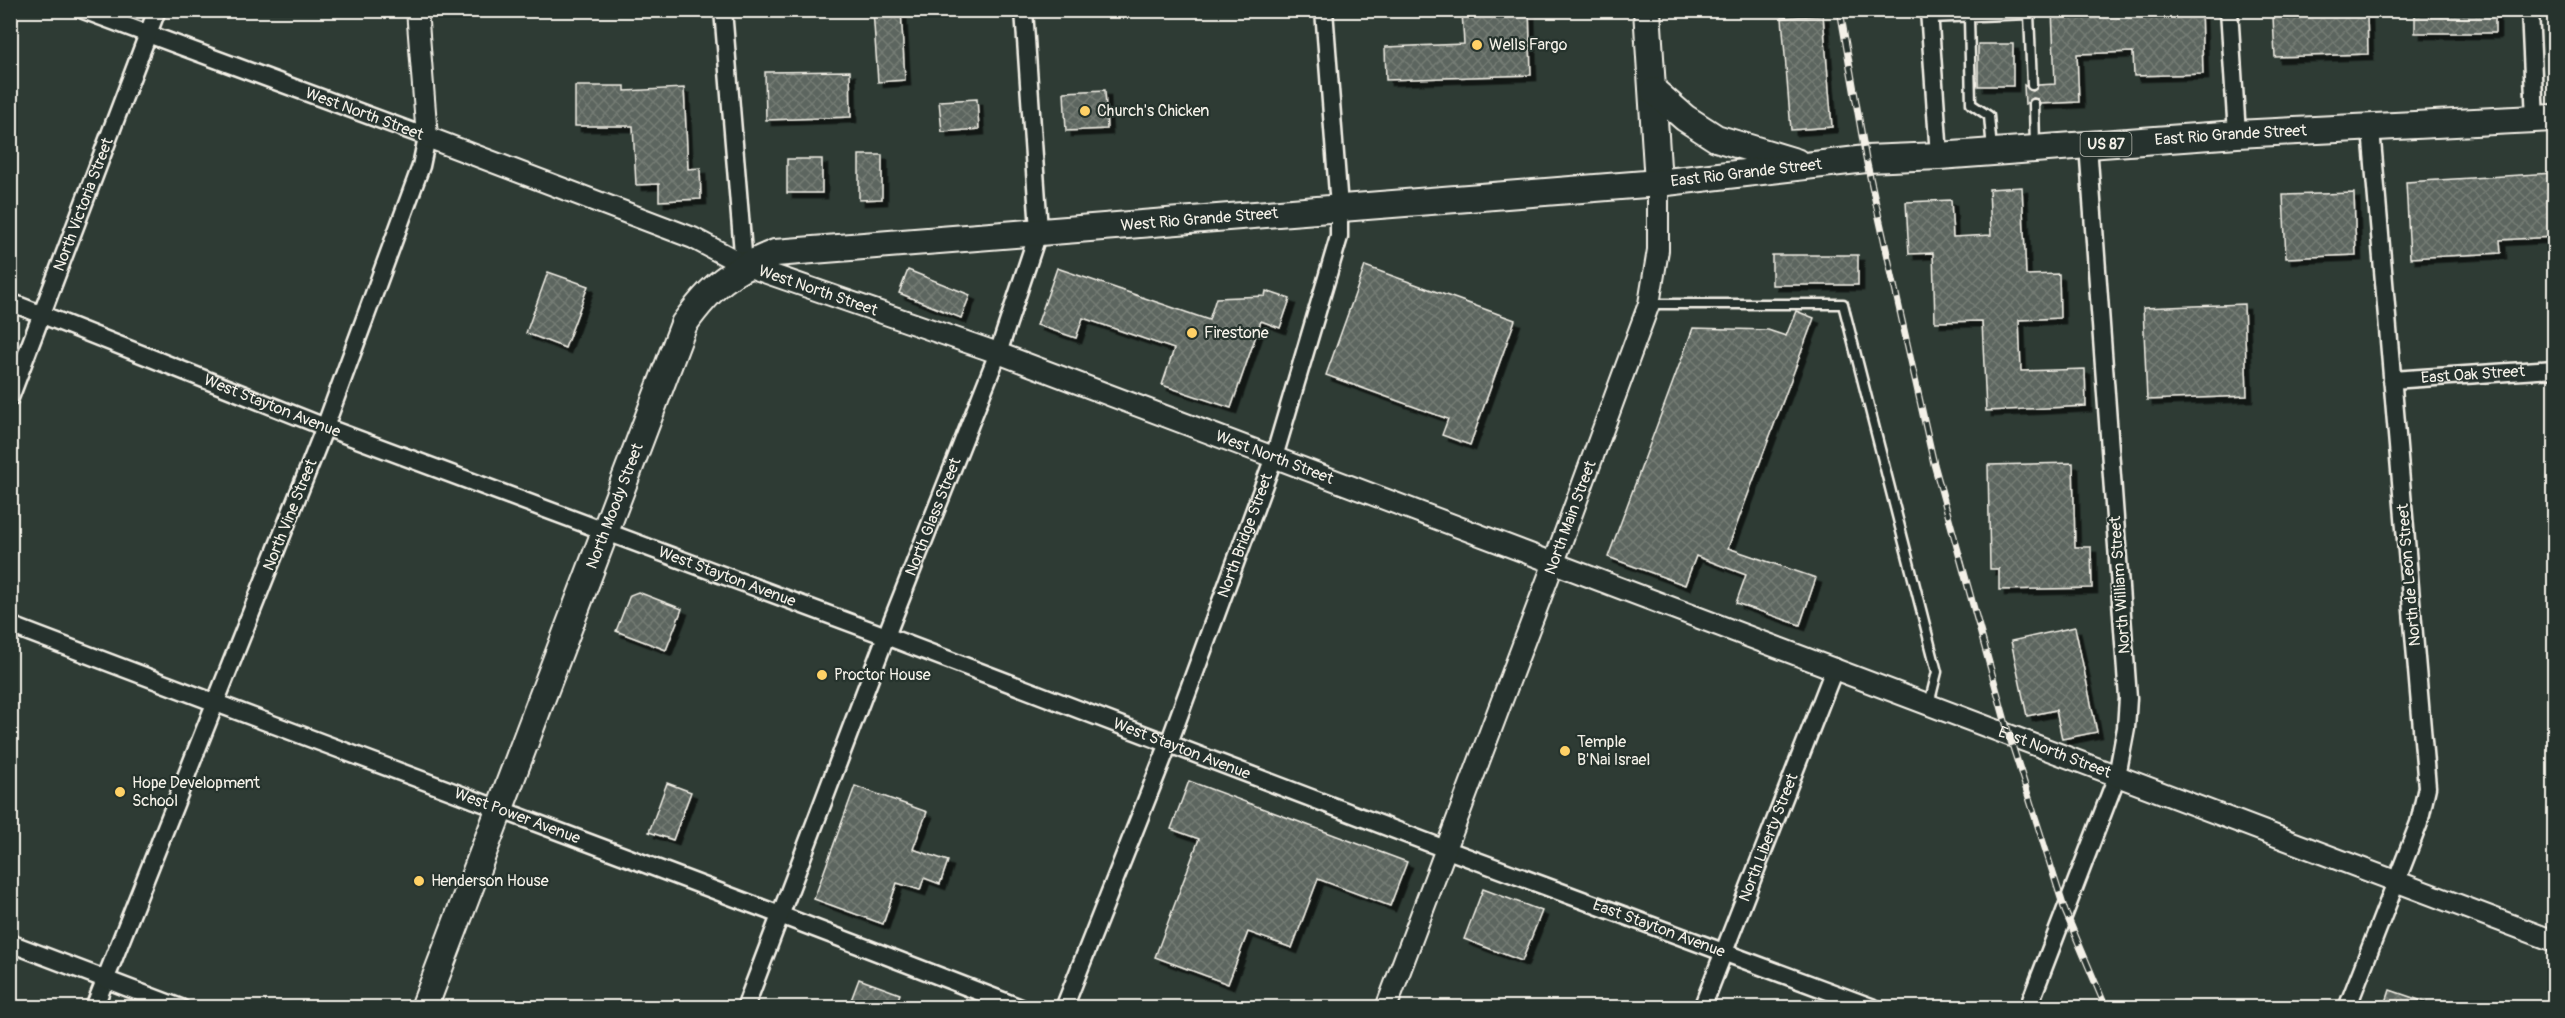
<svg xmlns="http://www.w3.org/2000/svg" width="2565" height="1018" viewBox="0 0 2565 1018" font-family="Pangolin,sans-serif">
	<style>
		.building { fill: url(#building-cross-hatch); stroke: #f4f1e8; stroke-width: 1.5; filter: url(#shadow) }
		.lines { fill: none; stroke-linecap: round; stroke-linejoin: round }
		.service-casing { stroke: #f4f1e8; stroke-width: 13 }
		.minor-casing { stroke: #f4f1e8; stroke-width: 21 }
		.tertiary-casing { stroke: #f4f1e8; stroke-width: 24 }
		.primary-casing { stroke: #f4f1e8; stroke-width: 30 }
		.service { stroke: #26332d; stroke-width: 8 }
		.minor { stroke: #26332d; stroke-width: 16 }
		.tertiary { stroke: #26332d; stroke-width: 20 }
		.primary { stroke: #26332d; stroke-width: 26 }
		.rail-casing { stroke: #f4f1e8; stroke-width: 7 }
		.rail { stroke: #26332d; stroke-width: 4.5; stroke-dasharray: 14; stroke-linecap: butt }
		.poi-dot { fill: #ffd166; stroke: #26332d; stroke-width: 2 }
		.labels { text-anchor: middle; dominant-baseline: central; stroke-width: 4.5; stroke-linejoin: round; paint-order: stroke }
		.shield { fill: #26332d; stroke: #b6b8b0; stroke-width: 1.5 }
		.shield-label { font-size: 15px; font-weight: bold; fill: #f4f1e8 }
		.poi-label { font-size: 16px; fill: #f4f1e8; stroke: #26332d; text-anchor: start }
		.street-label { font-size: 16px; fill: #f4f1e8; stroke: #26332d }
	</style>
	<defs>
		<pattern id="building-cross-hatch" width="8" height="8" patternUnits="userSpaceOnUse" patternTransform="scale(1.5)"><rect width="8" height="8" fill="#5c655e"/><path d="M0 0l8 8M0 8l8-8" fill="none" stroke="#747c75"/></pattern>
		<filter id="shadow"><feDropShadow dx="5.5" dy="5.5" stdDeviation="0" flood-color="#0009"/></filter>
	</defs>
	<rect width="100%" height="100%" fill="#2e3b34"/>
	<filter id="ink" filterUnits="userSpaceOnUse"><feTurbulence type="fractalNoise" baseFrequency=".0167" numOctaves="2"/><feDisplacementMap in="SourceGraphic" scale="12" xChannelSelector="R" yChannelSelector="G"/><feConvolveMatrix kernelMatrix="1 2 1 2 8 2 1 2 1" color-interpolation-filters="sRGB"/></filter>
	<g filter="url(#ink)">
		<!-- building -->
		<g class="building">
			<polygon points="873,10 901,10 905,80 878,82"/>
			<polygon points="1529,10 1531,75 1386,80 1385,47 1464,44 1462,12"/>
			<polygon points="2052,10 2201,10 2203,74 2134,76 2133,52 2077,54 2079,102 2040,104 2038,99 2033,98 2025,105 2024,85 2033,91 2038,85 2055,84"/>
			<rect x="2415" y="10" width="80" height="23"/>
			<polygon points="2367,14 2368,54 2275,57 2273,17"/>
			<polygon points="1823,15 1832,127 1791,130 1782,18"/>
			<rect x="1978" y="44" width="35" height="42"/>
			<polygon points="850,71 851,117 766,120 765,72"/>
			<polygon points="575,86 625,86 625,91 684,88 688,169 700,168 701,199 659,201 659,184 636,185 633,126 575,126"/>
			<polygon points="1105,90 1107,129 1066,131 1064,92"/>
			<polygon points="977,99 979,129 942,132 939,101"/>
			<polygon points="859,155 882,155 882,199 859,200"/>
			<rect x="787" y="159" width="35" height="34"/>
			<polygon points="2554,173 2554,237 2500,240 2501,253 2410,258 2406,182"/>
			<polygon points="2022,187 2026,275 2059,274 2060,318 2019,320 2021,371 2085,369 2086,406 1986,411 1982,321 1935,322 1933,253 1909,254 1906,202 1951,200 1953,237 1991,235 1989,189"/>
			<polygon points="2354,193 2356,255 2286,258 2283,195"/>
			<rect x="1772" y="255" width="86" height="30"/>
			<polygon points="1365,266 1515,320 1470,445 1442,435 1448,419 1326,375"/>
			<polygon points="1057,268 1209,320 1216,298 1265,296 1266,291 1290,299 1280,328 1261,321 1231,408 1162,385 1174,349 1083,318 1076,338 1037,325"/>
			<polygon points="908,270 970,295 961,318 899,293"/>
			<polygon points="548,272 588,286 565,348 526,333"/>
			<polygon points="2244,304 2247,396 2147,400 2143,308"/>
			<polygon points="1796,311 1814,318 1728,548 1816,578 1800,625 1736,603 1746,575 1696,556 1685,585 1608,557 1693,328 1768,330 1786,336"/>
			<polygon points="2073,463 2075,547 2091,547 2092,588 1999,590 1999,569 1990,569 1988,465"/>
			<polygon points="638,592 682,609 666,650 616,631 630,595"/>
			<polygon points="2075,627 2097,732 2062,739 2056,710 2027,716 2011,641"/>
			<polygon points="1189,781 1407,862 1390,906 1318,879 1292,948 1248,932 1228,984 1155,957 1199,839 1171,829"/>
			<polygon points="667,783 691,792 673,840 649,832"/>
			<polygon points="855,786 927,812 913,849 948,861 940,884 924,878 920,890 897,883 883,924 814,899"/>
			<polygon points="1483,889 1542,911 1522,961 1464,939"/>
			<polygon points="859,979 900,994 895,1008 848,1008"/>
			<polygon points="2390,990 2434,1005 2433,1008 2384,1008"/>
		</g>
		<g class="lines">
			<!-- service casing -->
			<g class="service-casing">
				<g id="service">
					<polyline points="2029,14 2032,85"/>
					<polyline points="1969,17 1971,104 1989,116 1992,150"/>
					<polyline points="1930,18 2029,14 2028,10"/>
					<polyline points="2034,104 2035,146"/>
					<polyline points="1649,304 1843,304 1937,672 1929,704"/>
				</g>
			</g>
			<!-- minor casing -->
			<g class="minor-casing">
				<g id="minor">
					<path id="s1" d="M 83,10 L 427,137 L 421,166 L 325,427 L 94,1008"/>
					<polyline points="723,10 744,265"/>
					<polyline points="1929,10 1939,156"/>
					<polyline points="2229,10 2237,134"/>
					<polyline points="2530,10 2535,119"/>
					<path id="s2" d="M 10,302 L 325,427 L 886,636 L 1445,849 L 1874,1008"/>
					<path id="s3" d="M 2392,380 L 2554,369"/>
					<path id="s4" d="M 10,398 L 157,10"/>
					<path id="s5" d="M 10,625 C 347,754 686,876 1021,1008"/>
					<polyline points="10,943 181,1008"/>
					<path id="s6" d="M 745,1008 L 886,636 L 998,353 L 1039,230 L 1024,10"/>
					<path id="s7" d="M 1064,1008 L 1169,743 L 1274,457 L 1339,237 L 1339,207 L 1324,10"/>
					<path id="s8" d="M 1702,1008 L 1835,667"/>
					<polyline points="2028,1008 2117,776 2126,728 2128,698 2088,145"/>
					<polyline points="2347,1008 2419,823 2427,787 2371,129"/>
				</g>
			</g>
			<!-- tertiary casing -->
			<g class="tertiary-casing">
				<g id="tertiary">
					<path id="s9" d="M 417,10 L 427,137 L 693,238 L 744,265 L 998,353 L 2554,941"/>
					<path id="s10" d="M 1386,1008 L 1553,565 L 1649,304 L 1658,250 L 1658,183"/>
				</g>
			</g>
			<!-- primary casing -->
			<g class="primary-casing">
				<g id="primary">
					<polyline points="1647,10 1658,183"/>
					<polyline points="1654,91 1685,118 1716,138 1796,162"/>
					<path id="s11" d="M 424,1008 L 684,324 C 713,284 730,271 775,253 L 1658,183 L 1866,159 L 1939,156 L 2237,134 L 2554,118"/>
				</g>
			</g>
			<!-- service -->
			<use href="#service" class="service"/>
			<!-- minor -->
			<use href="#minor" class="minor"/>
			<!-- tertiary -->
			<use href="#tertiary" class="tertiary"/>
			<!-- primary -->
			<use href="#primary" class="primary"/>
			<!-- rail casing -->
			<g class="rail-casing">
				<polyline id="rail" points="1840,10 1866,159 1934,464 2009,735 2065,911 2106,1008"/>
			</g>
			<!-- rail -->
			<use href="#rail" class="rail"/>
		</g>
	</g>
	<!-- markers -->
	<g class="poi-dot">
		<circle cx="1477" cy="45" r="6"/>
		<circle cx="1085" cy="111" r="6"/>
		<circle cx="1192" cy="333" r="6"/>
		<circle cx="822" cy="675" r="6"/>
		<circle cx="1565" cy="751" r="6"/>
		<circle cx="120" cy="792" r="6"/>
		<circle cx="419" cy="881" r="6"/>
	</g>
	<g class="labels">
		<!-- shield labels -->
		<rect class="shield" x="2080.5" y="132" width="51" height="24" rx="4.5"/>
		<g class="shield-label">
			<text x="2106" y="144">US 87</text>
		</g>
		<!-- poi labels -->
		<g class="poi-label">
			<text x="1489" y="45">Wells Fargo</text>
			<text x="1097" y="111">Church's Chicken</text>
			<text x="1204" y="333">Firestone</text>
			<text x="834" y="675">Proctor House</text>
			<text x="1577" y="742">Temple<tspan x="1577" dy="18">B'Nai Israel</tspan></text>
			<text x="132" y="783">Hope Development<tspan x="132" dy="18">School</tspan></text>
			<text x="431" y="881">Henderson House</text>
		</g>
		<!-- street labels -->
		<g class="street-label">
			<text stroke="none"><textPath href="#s1" startOffset="300">West North Street</textPath></text>
			<text stroke="none"><textPath href="#s11" startOffset="2310">East Rio Grande Street</textPath></text>
			<text stroke="none"><textPath href="#s11" startOffset="1824">East Rio Grande Street</textPath></text>
			<text stroke="none"><textPath href="#s4" startOffset="207">North Victoria Street</textPath></text>
			<text stroke="none"><textPath href="#s11" startOffset="1275">West Rio Grande Street</textPath></text>
			<text stroke="none"><textPath href="#s9" startOffset="548">West North Street</textPath></text>
			<text stroke="none"><textPath href="#s3" startOffset="81">East Oak Street</textPath></text>
			<text stroke="none"><textPath href="#s2" startOffset="282">West Stayton Avenue</textPath></text>
			<text stroke="none"><textPath href="#s9" startOffset="1034">West North Street</textPath></text>
			<text stroke="none"><textPath href="#s11" startOffset="537">North Moody Street</textPath></text>
			<text transform="translate(290 515) rotate(-68)">North Vine Street</text>
			<text stroke="none"><textPath href="#s6" startOffset="526">North Glass Street</textPath></text>
			<text stroke="none"><textPath href="#s10" startOffset="524">North Main Street</textPath></text>
			<text stroke="none"><textPath href="#s7" startOffset="506">North Bridge Street</textPath></text>
			<text transform="translate(2409 575) rotate(-95)">North de Leon Street</text>
			<text stroke="none"><textPath href="#s2" startOffset="768">West Stayton Avenue</textPath></text>
			<text transform="translate(2120 585) rotate(-94)">North William Street</text>
			<text stroke="none"><textPath href="#s2" startOffset="1254">West Stayton Avenue</textPath></text>
			<text stroke="none"><textPath href="#s9" startOffset="1868">East North Street</textPath></text>
			<text stroke="none"><textPath href="#s5" startOffset="542">West Power Avenue</textPath></text>
			<text stroke="none"><textPath href="#s8" startOffset="183">North Liberty Street</textPath></text>
			<text stroke="none"><textPath href="#s2" startOffset="1764">East Stayton Avenue</textPath></text>
		</g>
	</g>
	<!-- margin -->
	<rect width="2565" height="1018" fill="none" stroke="#26332d" stroke-width="36"/>
	<rect x="18" y="18" width="2529" height="982" fill="none" stroke="#f4f1e8" stroke-width="2" filter="url(#ink)"/>
</svg>
